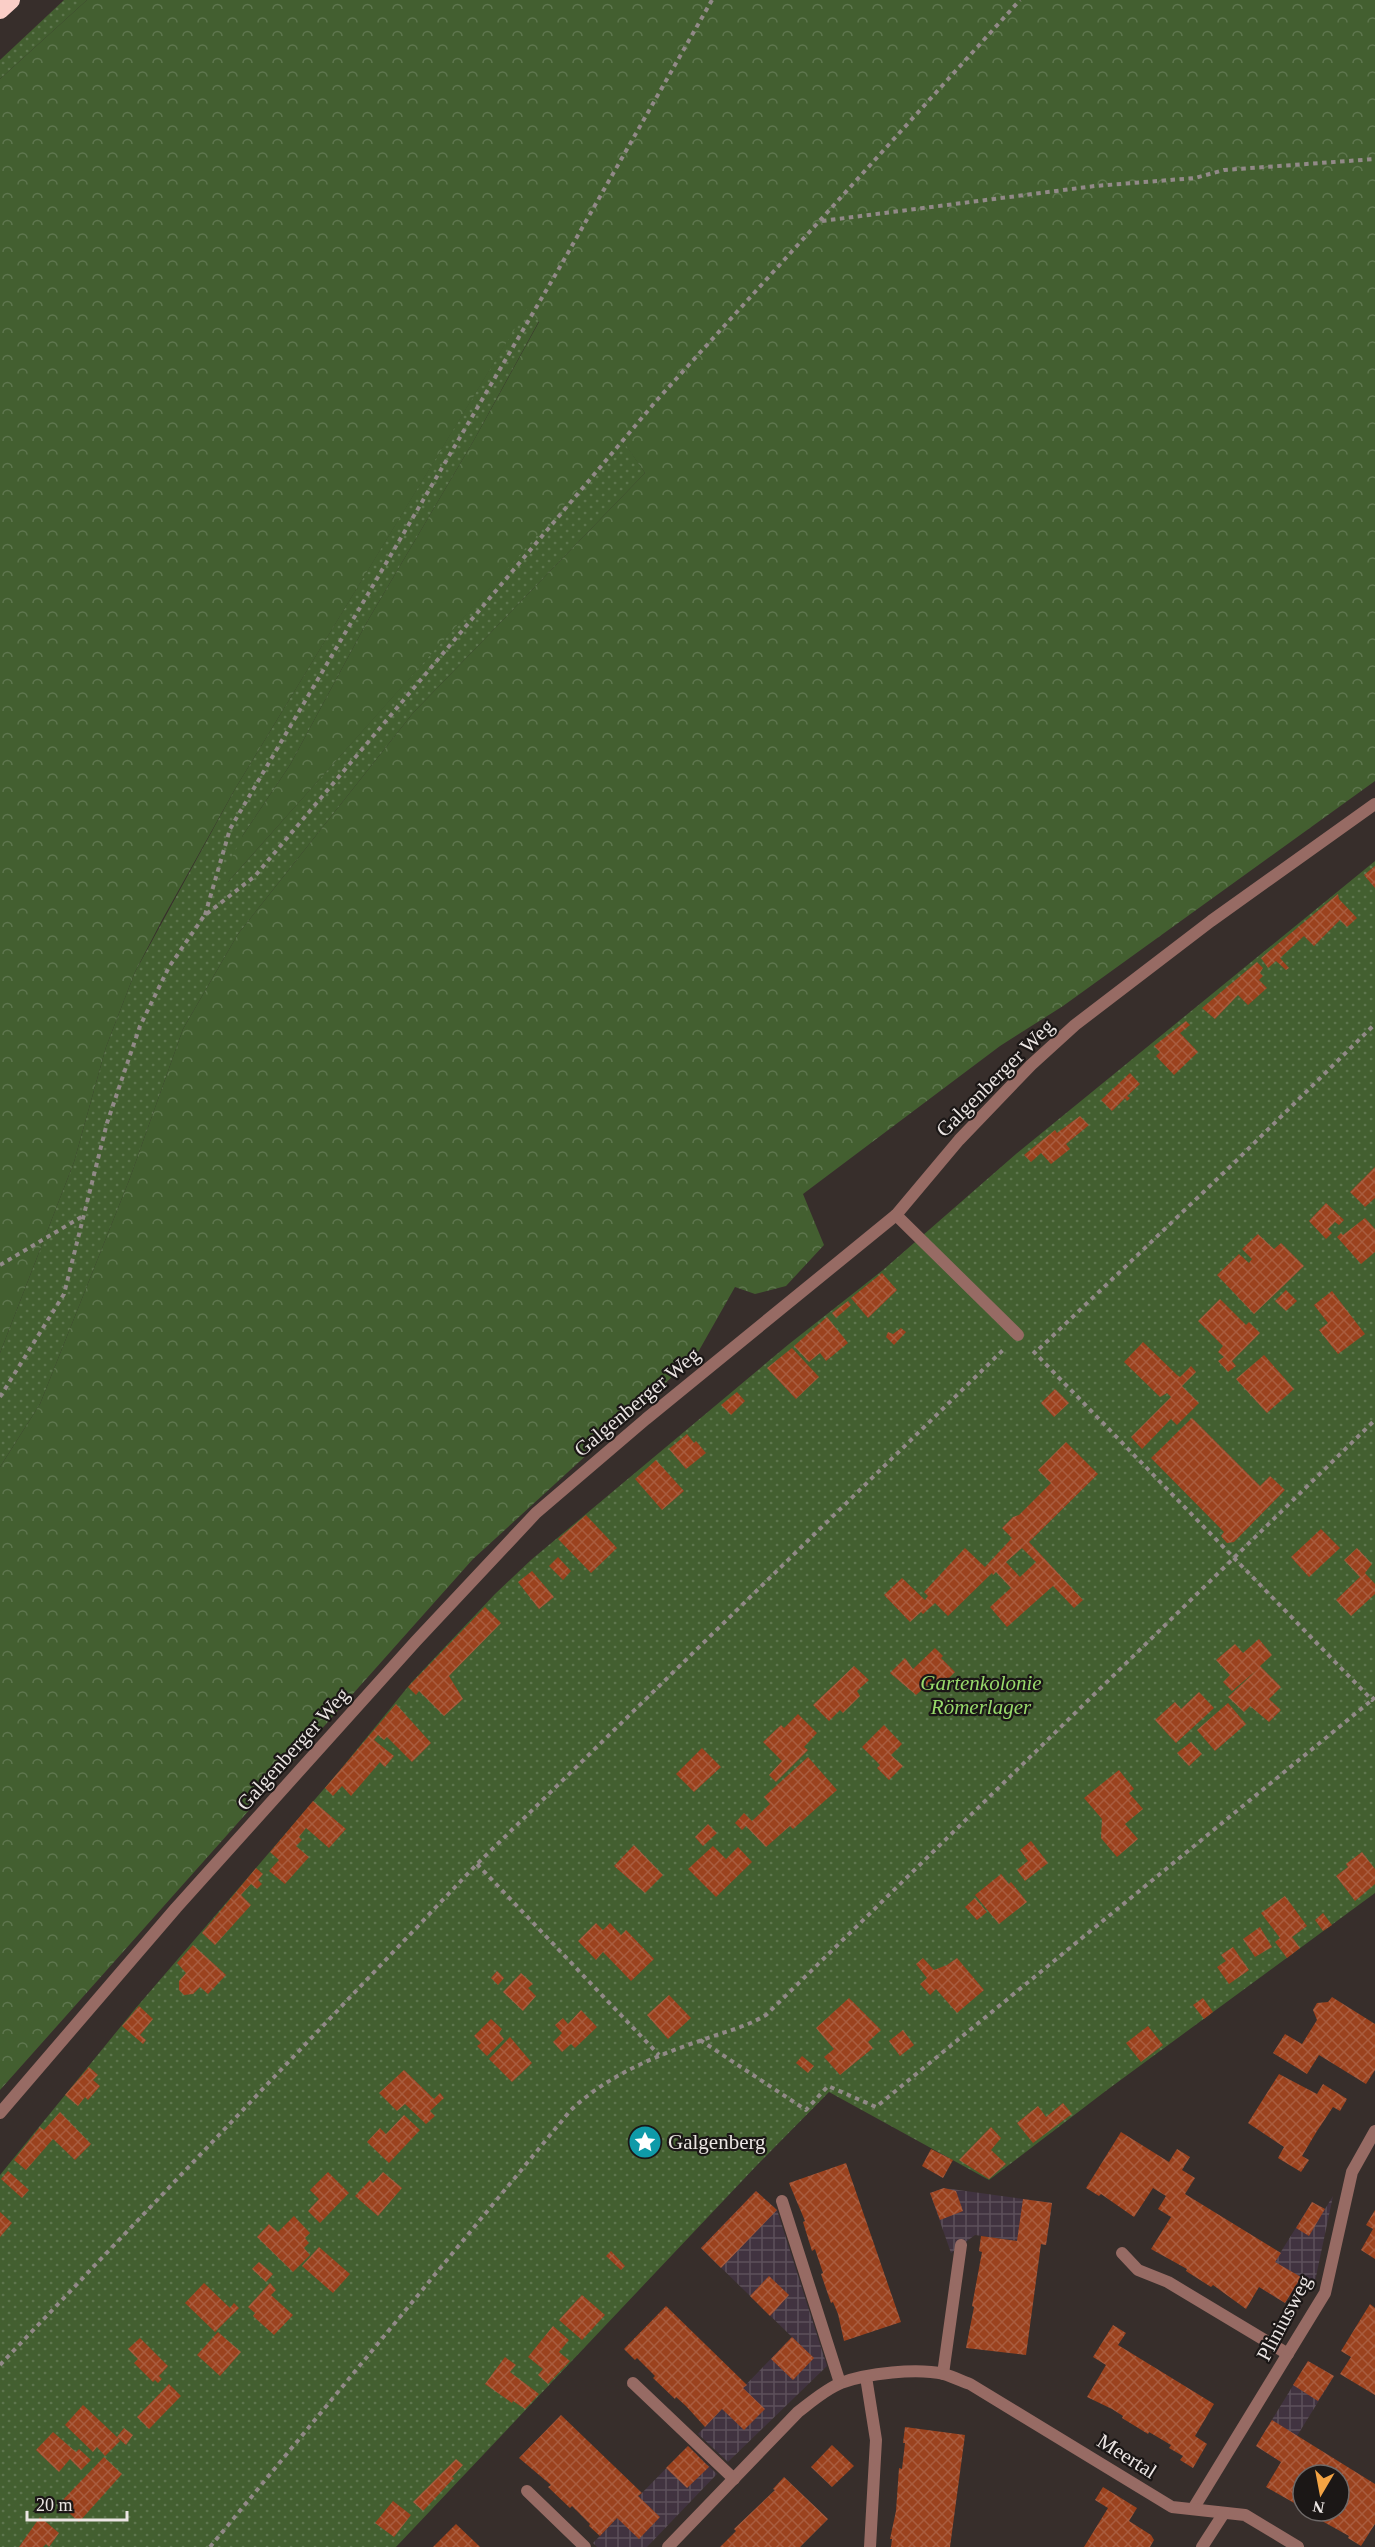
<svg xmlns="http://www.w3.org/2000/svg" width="1375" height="2547" viewBox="0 0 1375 2547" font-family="'Times New Roman',serif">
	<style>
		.industrial { fill: url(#industrial-grid) }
		.green { fill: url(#green-dots) }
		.forest { fill: url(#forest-crowns) }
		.building { fill: url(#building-cross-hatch); fill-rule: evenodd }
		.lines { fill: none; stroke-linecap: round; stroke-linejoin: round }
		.path { stroke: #928a88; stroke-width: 4; stroke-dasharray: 4.5 4.5; stroke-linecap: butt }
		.service { stroke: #976b64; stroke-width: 12 }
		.minor { stroke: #976b64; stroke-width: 12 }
		.motorway { stroke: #facec7; stroke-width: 18 }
		.labels { text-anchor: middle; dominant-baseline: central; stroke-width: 4.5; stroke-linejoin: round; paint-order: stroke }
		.street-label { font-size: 21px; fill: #ebe5e3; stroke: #1b1716 }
		.park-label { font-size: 21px; font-style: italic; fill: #98da6b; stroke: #1b1716 }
		.poi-label { font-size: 21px; fill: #ebe5e3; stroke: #1b1716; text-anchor: start }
	</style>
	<defs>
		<pattern id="industrial-grid" width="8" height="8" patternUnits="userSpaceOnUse" patternTransform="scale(1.5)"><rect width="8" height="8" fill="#413340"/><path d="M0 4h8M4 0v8" fill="none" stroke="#5d505b"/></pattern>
		<pattern id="green-dots" width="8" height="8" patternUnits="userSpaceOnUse" patternTransform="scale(1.5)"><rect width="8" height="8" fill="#435f30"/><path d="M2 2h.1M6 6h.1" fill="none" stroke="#5e764e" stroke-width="1.8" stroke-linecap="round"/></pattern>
		<pattern id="forest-crowns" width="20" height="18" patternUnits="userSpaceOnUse" patternTransform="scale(1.5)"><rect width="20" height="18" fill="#435f30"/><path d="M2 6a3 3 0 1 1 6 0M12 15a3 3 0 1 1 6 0" fill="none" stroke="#5e764e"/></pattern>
		<pattern id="building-cross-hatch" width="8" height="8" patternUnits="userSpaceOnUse" patternTransform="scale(1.5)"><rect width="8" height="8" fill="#9b421e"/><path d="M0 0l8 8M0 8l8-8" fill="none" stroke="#a95d3f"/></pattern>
	</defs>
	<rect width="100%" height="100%" fill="#372e2b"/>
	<!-- industrial -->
	<g class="industrial">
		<polygon points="944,2188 1052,2203 1046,2245 975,2235 951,2253 930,2193"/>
		<polygon points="756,2191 777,2210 827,2366 728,2462 698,2434 792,2337 701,2248"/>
		<polygon points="1333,2196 1314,2286 1301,2278 1285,2303 1259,2287 1312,2202 1325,2209"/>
		<polygon points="1308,2361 1334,2376 1281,2462 1256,2446"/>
		<polygon points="688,2446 717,2474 647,2547 597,2547 593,2543"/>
	</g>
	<!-- green -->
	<g class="green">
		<polygon points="64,0 87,0 0,79 0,60"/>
		<polygon points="528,306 539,321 474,440 367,622 290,765 243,835 228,882 622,439 645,473 413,713 238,934 183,1029 130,1178 40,1404 0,1467 0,1353 74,1162 106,1047 135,972 235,789"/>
		<polygon points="1375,861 1375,1893 1107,2090 989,2180 829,2092 759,2163 396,2547 0,2547 0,2175 135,2009 341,1769 411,1683 495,1594 531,1560 789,1344 883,1270 1016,1154"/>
	</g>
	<!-- forest -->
	<polygon class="forest" points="87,0 1375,0 1375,781 1063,1006 1000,1046 803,1194 824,1245 786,1286 755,1294 735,1287 697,1354 473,1559 0,2090 0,1467 40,1404 130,1178 183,1029 238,934 413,713 645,473 622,440 228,882 226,870 243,835 290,765 367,622 474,440 539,322 528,307 235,789 162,920 135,972 106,1047 74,1162 0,1353 0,79"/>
	<!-- building -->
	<g class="building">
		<polygon points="1375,866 1375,888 1364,875"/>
		<polygon points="1338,894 1339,899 1357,918 1347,927 1340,920 1314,946 1304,936 1280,958 1289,968 1286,970 1276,961 1268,968 1261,958"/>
		<polygon points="1257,962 1263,968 1260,973 1263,976 1259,980 1267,988 1248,1005 1238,995 1215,1019 1202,1008"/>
		<polygon points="1186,1021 1190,1025 1180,1033 1198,1052 1174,1075 1156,1056 1160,1052 1154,1046"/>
		<polygon points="1130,1073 1140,1084 1127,1096 1130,1098 1127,1101 1125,1098 1112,1111 1101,1100"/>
		<polygon points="1080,1116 1089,1125 1066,1144 1070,1149 1051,1164 1041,1153 1031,1162 1024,1155 1055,1130 1057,1133"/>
		<polygon points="1375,1167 1375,1198 1365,1207 1350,1192"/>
		<polygon points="1326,1203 1344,1220 1339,1225 1335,1222 1328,1229 1332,1233 1326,1239 1309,1221"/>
		<polygon points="1365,1218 1375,1229 1375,1252 1361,1264 1337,1237 1341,1233 1343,1235"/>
		<polygon points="1258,1234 1274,1249 1281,1243 1304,1266 1254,1314 1217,1275 1239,1254 1249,1263 1252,1259 1242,1249"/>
		<polygon points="882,1273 897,1290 868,1318 851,1298"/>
		<polygon points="1286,1290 1297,1301 1286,1311 1275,1301"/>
		<polygon points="1332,1291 1365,1334 1338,1354 1319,1330 1328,1323 1314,1305"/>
		<polygon points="1220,1299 1246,1325 1249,1322 1260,1333 1232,1361 1236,1366 1228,1372 1218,1361 1224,1357 1218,1352 1223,1346 1198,1321"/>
		<polygon points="848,1301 851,1305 836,1318 832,1313"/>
		<polygon points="827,1317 848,1343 826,1361 820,1353 809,1362 794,1346"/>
		<polygon points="901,1328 906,1332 894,1345 886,1337 888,1332 893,1334"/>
		<polygon points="1143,1342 1177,1375 1180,1377 1191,1366 1196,1372 1182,1386 1199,1403 1177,1425 1171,1419 1142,1449 1131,1437 1171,1397 1167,1393 1160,1397 1124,1362"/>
		<polygon points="792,1348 819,1377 796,1399 767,1368"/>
		<polygon points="1264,1355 1294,1389 1267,1413 1236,1379"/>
		<polygon points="1055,1389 1069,1403 1054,1417 1041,1403"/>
		<polygon points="737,1392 745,1401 731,1415 721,1405"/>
		<polygon points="1192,1418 1260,1486 1270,1476 1285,1490 1234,1542 1227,1543 1221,1536 1224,1532 1151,1458"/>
		<polygon points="687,1434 694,1443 696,1441 706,1453 686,1469 669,1449"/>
		<path d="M 1066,1442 L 1098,1474 L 1029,1542 L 1083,1600 L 1074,1608 L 1053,1586 L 1007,1627 L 990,1607 L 1011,1588 L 996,1572 L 993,1575 L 992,1573 L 948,1616 L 935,1603 L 923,1614 L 921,1612 L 910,1622 L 884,1595 L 902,1578 L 925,1600 L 928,1596 L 924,1592 L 965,1548 L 985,1567 L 1012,1538 L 1002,1528 L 1013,1517 L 1019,1515 L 1051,1483 L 1038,1470 ZM 1022,1548 L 1036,1562 L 1020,1577 L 1006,1562 Z"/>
		<polygon points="656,1460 684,1491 662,1510 635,1479"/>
		<polygon points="586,1515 617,1548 591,1573 558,1539"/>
		<polygon points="1321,1529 1340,1548 1309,1577 1291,1557"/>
		<polygon points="1357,1548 1372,1564 1365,1573 1375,1584 1375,1594 1351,1616 1336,1600 1360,1577 1344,1560"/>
		<polygon points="558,1557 571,1571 563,1580 549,1566"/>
		<polygon points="532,1571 554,1597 539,1609 518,1582"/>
		<polygon points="485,1607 501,1623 449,1676 463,1699 444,1716 419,1691 416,1695 408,1687"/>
		<polygon points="1259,1639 1272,1655 1260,1666 1281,1687 1269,1699 1281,1710 1269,1722 1250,1706 1244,1712 1228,1697 1257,1670 1232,1691 1223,1682 1230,1675 1216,1660 1235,1644 1243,1653"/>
		<polygon points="935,1648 943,1656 941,1658 955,1672 939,1688 932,1681 916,1695 890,1673 905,1658 913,1669"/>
		<polygon points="854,1666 869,1680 857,1691 860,1696 843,1713 840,1710 829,1721 813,1705"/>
		<polygon points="1199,1692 1214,1708 1176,1743 1155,1720 1175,1702 1181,1709"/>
		<polygon points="1228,1703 1246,1724 1215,1751 1197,1730"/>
		<polygon points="396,1704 431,1743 412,1762 387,1737 384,1740 378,1735 374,1740 394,1756 385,1767 380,1762 351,1796 342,1786 333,1796 325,1788"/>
		<polygon points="798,1714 817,1733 804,1747 808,1750 776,1782 769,1775 782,1761 763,1742 781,1725 784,1728"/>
		<polygon points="884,1725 902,1744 891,1755 903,1766 889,1780 877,1768 880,1765 862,1747"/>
		<polygon points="1191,1742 1202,1754 1189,1766 1177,1753"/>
		<polygon points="702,1748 721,1767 694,1792 676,1774"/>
		<polygon points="808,1757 837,1790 793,1829 790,1826 766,1847 746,1826 742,1830 735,1823 744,1813 752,1821 770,1804 764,1797"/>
		<polygon points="1119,1770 1134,1789 1129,1793 1143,1809 1125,1824 1138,1839 1117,1857 1101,1838 1102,1819 1084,1798"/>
		<polygon points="313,1801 346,1829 329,1848 306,1828 299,1837 302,1840 296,1846 309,1857 285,1884 269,1871 279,1860 270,1852"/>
		<polygon points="708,1824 717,1833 703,1846 695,1837"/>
		<polygon points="1031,1841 1048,1863 1025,1881 1017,1870 1028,1861 1020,1850"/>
		<polygon points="634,1845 663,1875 645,1893 614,1866"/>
		<polygon points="713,1846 726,1859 738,1847 752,1862 716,1897 688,1869"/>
		<polygon points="1362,1852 1375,1869 1375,1884 1355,1901 1336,1876 1348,1867 1346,1864"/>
		<polygon points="256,1868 263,1874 258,1880 262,1884 257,1889 251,1884 241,1895 251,1905 215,1945 202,1933"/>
		<polygon points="1001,1874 1009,1884 1011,1882 1027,1902 999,1924 975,1895"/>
		<polygon points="1285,1896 1307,1926 1292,1937 1300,1948 1287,1958 1275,1942 1280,1938 1261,1913"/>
		<polygon points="975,1898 987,1912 977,1920 965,1907"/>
		<polygon points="1323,1913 1332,1925 1323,1931 1315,1920"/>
		<polygon points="596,1923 603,1930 610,1923 621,1935 626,1930 654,1959 631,1981 603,1952 596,1960 578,1941"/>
		<polygon points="1260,1927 1272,1947 1255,1957 1243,1939"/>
		<polygon points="193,1945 226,1975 208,1994 200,1987 193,1994 184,1995 179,1990 179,1981 186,1973 177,1963"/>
		<polygon points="1233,1947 1249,1970 1229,1984 1217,1967 1226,1961 1221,1955"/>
		<polygon points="923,1958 934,1970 947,1965 957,1958 984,1990 957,2013 936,1989 930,1995 920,1984 927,1978 916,1964"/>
		<polygon points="497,1971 504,1978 498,1985 491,1978"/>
		<polygon points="521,1973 533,1984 528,1988 536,1996 523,2011 503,1992"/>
		<polygon points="669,1995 691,2018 668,2039 647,2015"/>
		<polygon points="1332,1997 1375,2024 1375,2070 1366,2084 1319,2055 1307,2074 1273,2053 1285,2034 1302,2044 1317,2020 1313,2010 1317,2003 1328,2002"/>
		<polygon points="849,1998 881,2030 868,2042 873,2048 840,2075 824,2057 834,2049 816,2028"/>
		<polygon points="1203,1998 1213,2012 1204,2019 1193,2005"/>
		<polygon points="139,2006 153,2019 140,2035 146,2040 143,2044 122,2026"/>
		<polygon points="581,2010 597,2027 575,2048 571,2044 562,2052 553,2042 562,2033 555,2025 563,2018 568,2024"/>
		<polygon points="491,2019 502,2029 499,2033 504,2039 487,2056 477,2046 481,2043 474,2036"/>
		<polygon points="1148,2026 1163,2045 1141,2062 1126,2043"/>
		<polygon points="903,2030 914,2045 900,2056 889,2041"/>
		<polygon points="510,2037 532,2063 512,2082 489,2059"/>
		<polygon points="802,2056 814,2066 808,2073 796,2063"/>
		<polygon points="89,2067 98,2075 93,2080 100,2086 88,2100 85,2097 78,2106 65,2095"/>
		<polygon points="404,2070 434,2099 440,2093 444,2098 430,2111 435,2116 426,2124 405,2104 397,2111 379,2093"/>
		<polygon points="1279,2074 1317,2094 1323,2084 1347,2099 1340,2111 1333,2107 1317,2131 1302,2156 1309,2160 1301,2172 1278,2158 1284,2147 1248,2123"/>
		<polygon points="1063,2103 1072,2114 1033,2143 1017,2123 1038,2106 1046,2117"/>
		<polygon points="60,2112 91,2144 75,2160 53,2139 26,2170 14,2160 40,2127 44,2130"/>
		<polygon points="404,2115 420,2130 389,2163 367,2142 380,2128 386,2134"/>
		<polygon points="991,2127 1001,2138 991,2150 1006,2164 989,2179 959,2160"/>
		<polygon points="1121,2132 1169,2162 1177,2149 1190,2157 1182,2170 1195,2178 1185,2194 1281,2253 1275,2262 1301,2277 1285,2303 1259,2287 1246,2309 1213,2285 1211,2287 1186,2271 1187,2269 1151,2249 1171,2217 1158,2209 1166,2196 1153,2188 1134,2217 1101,2194 1099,2196 1086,2188"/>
		<polygon points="931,2149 953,2160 943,2178 922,2166"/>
		<polygon points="846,2163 901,2322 844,2341 838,2314 833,2302 831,2303 821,2274 823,2273 815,2249 812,2251 803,2222 805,2221 789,2183"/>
		<polygon points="8,2171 29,2190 22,2198 1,2179"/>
		<polygon points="328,2172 349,2193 320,2223 308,2211 319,2199 310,2190"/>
		<polygon points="383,2172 402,2188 378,2216 355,2196 370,2180 373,2183"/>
		<polygon points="944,2188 956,2191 963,2211 940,2220 930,2193"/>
		<polygon points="756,2191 777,2210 721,2268 701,2248"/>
		<polygon points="1023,2199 1052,2203 1046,2245 1041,2244 1026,2355 966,2348 974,2307 972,2306 982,2252 979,2251 981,2236 1017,2241"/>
		<polygon points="1312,2202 1325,2209 1309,2236 1296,2228"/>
		<polygon points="1375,2210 1375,2259 1361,2250 1373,2229 1366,2225"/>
		<polygon points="0,2212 12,2223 0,2237"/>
		<polygon points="294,2216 310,2233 305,2238 309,2243 304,2248 310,2255 293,2272 257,2237 269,2224 278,2232"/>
		<polygon points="319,2247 350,2274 333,2293 302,2266"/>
		<polygon points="611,2251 625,2266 621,2270 606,2256"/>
		<polygon points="259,2262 273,2274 266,2282 252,2269"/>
		<polygon points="769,2276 789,2295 770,2316 750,2296"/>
		<polygon points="204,2283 230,2308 234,2303 239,2308 215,2332 185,2303"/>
		<polygon points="270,2283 276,2290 271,2295 293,2315 274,2335 253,2316 255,2313 248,2307"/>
		<polygon points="582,2295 605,2315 582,2340 559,2320"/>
		<polygon points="1370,2304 1375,2308 1375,2395 1340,2374 1351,2357 1341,2351"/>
		<polygon points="666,2306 747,2385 743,2388 765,2409 744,2430 722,2409 705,2427 686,2406 676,2397 675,2399 653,2378 655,2376 637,2358 635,2360 624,2349"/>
		<polygon points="1113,2325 1126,2333 1118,2345 1214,2404 1195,2436 1207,2444 1193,2468 1180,2460 1183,2456 1169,2448 1171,2445 1149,2432 1148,2434 1122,2418 1123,2416 1112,2409 1087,2397 1106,2365 1093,2357"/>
		<polygon points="553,2326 569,2340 559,2352 570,2361 548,2384 538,2375 543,2369 528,2357"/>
		<polygon points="218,2332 241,2352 220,2376 197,2355"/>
		<polygon points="792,2337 814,2358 793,2380 771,2359"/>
		<polygon points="140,2338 168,2366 159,2376 162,2379 158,2383 155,2380 153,2382 134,2363 138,2359 128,2349"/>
		<polygon points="505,2357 516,2365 510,2372 539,2394 525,2409 513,2401 512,2403 485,2384"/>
		<polygon points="1308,2361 1334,2376 1318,2401 1293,2385"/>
		<polygon points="169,2384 181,2396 149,2429 137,2417"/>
		<polygon points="83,2405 117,2437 124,2428 133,2435 126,2445 117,2437 120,2441 105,2456 97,2447 93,2452 65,2425"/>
		<polygon points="561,2415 642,2493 638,2496 660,2517 639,2539 617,2518 600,2536 589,2526 590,2524 572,2506 570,2508 548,2487 551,2485 519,2458"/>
		<polygon points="1272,2420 1375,2484 1375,2524 1361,2546 1348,2538 1349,2536 1304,2511 1339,2511 1339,2475 1303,2475 1303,2508 1266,2487 1281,2462 1256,2446"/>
		<polygon points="905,2427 965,2435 950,2547 891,2547 892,2539 890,2539 896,2511 899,2468 902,2469 905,2443 903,2443"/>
		<polygon points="53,2432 76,2452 79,2449 91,2460 81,2470 70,2459 59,2472 36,2450"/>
		<polygon points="832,2445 854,2466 832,2487 811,2467"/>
		<polygon points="688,2446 709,2467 687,2488 666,2468"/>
		<polygon points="104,2457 122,2474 79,2522 59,2504"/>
		<polygon points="456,2459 463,2465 452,2477 454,2478 423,2511 413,2502"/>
		<polygon points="784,2477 828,2519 800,2547 720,2547 736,2531 734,2529 775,2490 773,2489"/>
		<polygon points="1103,2487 1137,2508 1129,2521 1151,2535 1154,2540 1150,2547 1084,2547 1108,2508 1095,2500"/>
		<polygon points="393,2501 411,2515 394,2537 375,2523"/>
		<polygon points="40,2517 59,2533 49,2547 46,2544 43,2547 19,2547"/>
		<polygon points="456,2524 476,2543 480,2547 433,2547"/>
	</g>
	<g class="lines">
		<!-- path -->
		<g class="path">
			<polyline points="822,221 1095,186 1195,178 1224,170 1375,159"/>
			<polyline points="205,915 230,829 557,272 712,0"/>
			<polyline points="0,1265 83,1216"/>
			<polyline points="1039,1349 1235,1162 1375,1024"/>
			<polyline points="1033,1351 1372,1700 1375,1697"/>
			<polyline points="0,1397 64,1294 107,1123 140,1026 169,967 204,916 255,876 657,400 1020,0"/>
			<polyline points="477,1864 659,2055"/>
			<polyline points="700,2040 806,2110 828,2086 876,2107 1372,1700"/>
			<polyline points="0,2365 477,1864 1003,1350"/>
			<path d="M 210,2547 L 570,2111 C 606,2076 655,2056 702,2040 C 724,2032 746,2027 766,2015 L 1375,1420"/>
		</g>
		<!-- service -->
		<g class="service">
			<polyline points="896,1215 1018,1335"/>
			<polyline points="0,2113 176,1908 416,1641 536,1513 646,1419 896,1215 959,1140 1031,1065 1075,1025 1211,921 1375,804"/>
			<polyline points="782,2201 840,2383"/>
			<polyline points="1122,2253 1138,2270 1168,2282 1288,2354"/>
			<polyline points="943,2374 961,2245"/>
			<polyline points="866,2377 876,2440 870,2547"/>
			<polyline points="633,2383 734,2479"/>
			<polyline points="527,2491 585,2547"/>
		</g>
		<!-- minor -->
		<g class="minor">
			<polyline points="1193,2509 1325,2293 1352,2172 1375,2131"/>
			<path d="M 668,2547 L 798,2412 C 811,2402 826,2389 841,2383 C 867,2373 917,2368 944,2374 C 953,2377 962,2381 970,2384 L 1172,2507 L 1245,2515 L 1298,2547"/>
			<polyline points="1202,2547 1224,2513"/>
		</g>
		<!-- motorway -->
		<polyline class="motorway" points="0,10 11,0"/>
	</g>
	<!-- icons -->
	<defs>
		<g id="sight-disc" transform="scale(1.725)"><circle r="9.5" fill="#0f9aa8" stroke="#1b1716"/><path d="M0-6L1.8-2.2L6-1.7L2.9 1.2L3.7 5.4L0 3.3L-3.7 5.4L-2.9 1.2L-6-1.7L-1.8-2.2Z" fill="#fff"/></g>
	</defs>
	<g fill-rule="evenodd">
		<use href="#sight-disc" x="645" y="2142"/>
	</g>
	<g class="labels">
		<!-- street labels -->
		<g class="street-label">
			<text transform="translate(995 1078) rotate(-45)">Galgenberger Weg</text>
			<text transform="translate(637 1402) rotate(-40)">Galgenberger Weg</text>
			<text transform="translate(293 1749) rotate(-48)">Galgenberger Weg</text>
			<text transform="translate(1284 2318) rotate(-62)">Pliniusweg</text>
			<text transform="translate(1127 2456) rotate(32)">Meertal</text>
		</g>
		<!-- park labels -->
		<g class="park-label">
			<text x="981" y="1683">Gartenkolonie<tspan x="981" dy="24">Römerlager</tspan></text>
		</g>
		<!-- poi labels -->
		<g class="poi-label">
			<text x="668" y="2142">Galgenberg</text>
		</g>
	</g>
	<!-- north arrow -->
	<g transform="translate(1321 2493) rotate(190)"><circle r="28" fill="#1b1716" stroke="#6e6968" stroke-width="1.5"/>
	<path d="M0-4.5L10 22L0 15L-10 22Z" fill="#f4a444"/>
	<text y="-9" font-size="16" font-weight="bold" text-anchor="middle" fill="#ebe5e3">N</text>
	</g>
	<!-- scale -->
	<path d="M27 2511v9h100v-9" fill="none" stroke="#ebe5e3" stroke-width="3"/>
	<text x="36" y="2511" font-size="18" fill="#ebe5e3" stroke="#1b1716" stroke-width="4.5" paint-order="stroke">20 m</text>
</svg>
